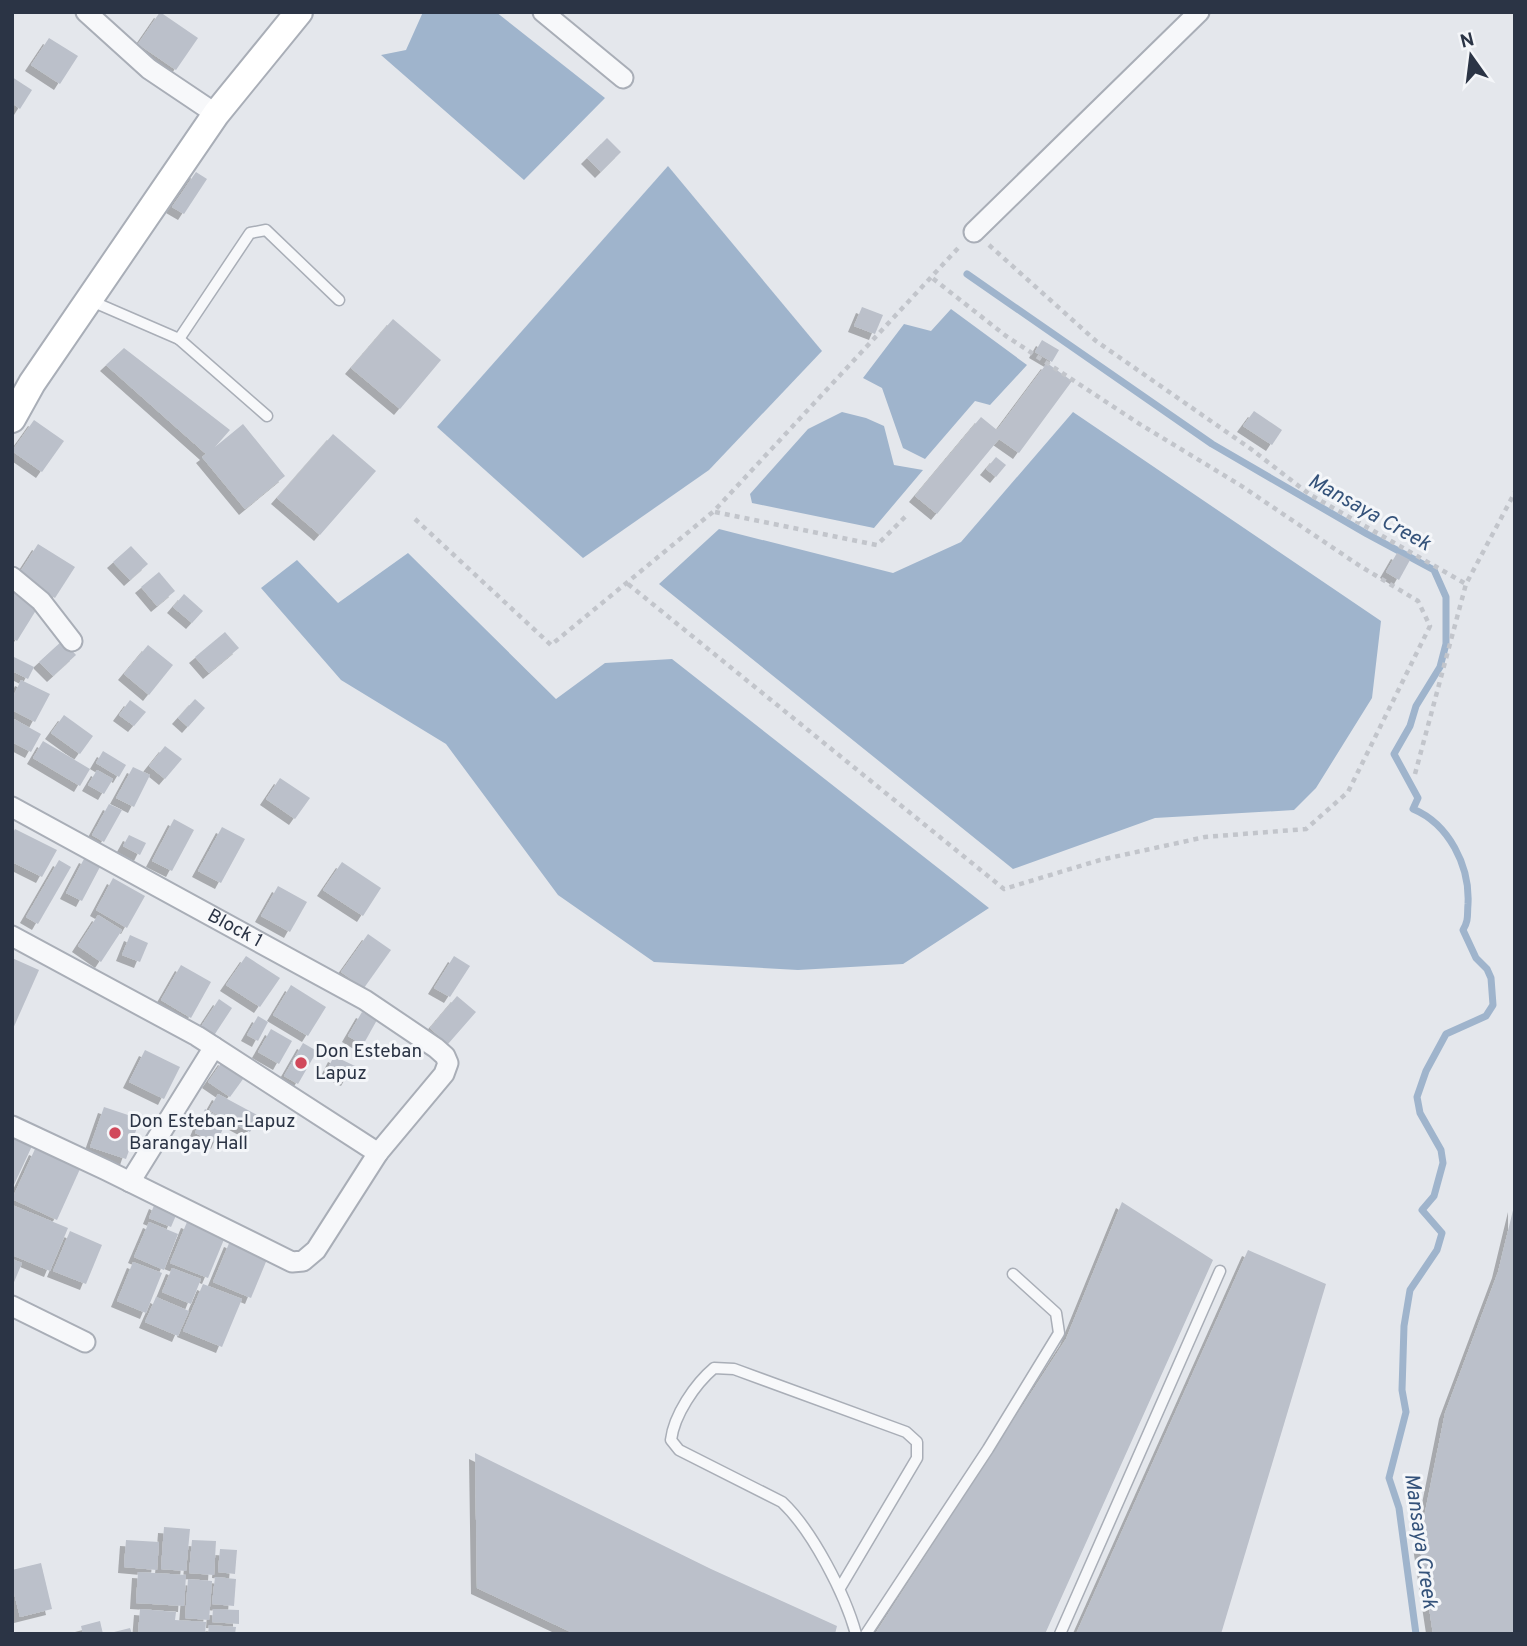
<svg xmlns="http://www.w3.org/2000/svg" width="1527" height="1646" viewBox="0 0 1527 1646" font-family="Overpass,sans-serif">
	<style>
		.water { fill: #9fb4cc }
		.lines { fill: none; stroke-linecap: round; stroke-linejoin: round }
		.stream { stroke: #9fb4cc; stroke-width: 7 }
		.building { fill: #bbc0ca; filter: url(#shadow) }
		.lane-casing { stroke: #a9aeb7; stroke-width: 13 }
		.street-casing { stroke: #a9aeb7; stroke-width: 23 }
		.secondary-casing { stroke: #a9aeb7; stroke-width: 30 }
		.path { stroke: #c2c5cb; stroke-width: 4.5; stroke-dasharray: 5 5; stroke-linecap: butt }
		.lane { stroke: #f7f8fa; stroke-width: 10 }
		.street { stroke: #f7f8fa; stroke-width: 19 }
		.secondary { stroke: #fff; stroke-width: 26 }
		.poi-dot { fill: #d1495b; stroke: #f4f6f9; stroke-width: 2.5 }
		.labels { text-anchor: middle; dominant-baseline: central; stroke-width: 6; stroke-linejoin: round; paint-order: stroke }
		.street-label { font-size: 19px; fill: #2b3445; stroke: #f4f6f9 }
		.poi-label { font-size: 19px; fill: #2b3445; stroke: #f4f6f9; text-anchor: start }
		.water-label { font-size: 21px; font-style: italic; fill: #34527a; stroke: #f4f6f9 }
	</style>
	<defs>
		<filter id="shadow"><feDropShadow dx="-6" dy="6" stdDeviation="0" flood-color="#0004"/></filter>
	</defs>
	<rect width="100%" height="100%" fill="#e4e7ec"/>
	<!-- water -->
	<g class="water">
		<polygon points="423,12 496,12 605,98 524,180 381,55 406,50"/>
		<polygon points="668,166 822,351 709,470 583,558 437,427"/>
		<polygon points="951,309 1027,365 990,405 975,401 925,459 903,448 882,388 863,378 904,324 931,331"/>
		<polygon points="842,412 866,418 884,426 894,465 923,470 874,528 752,503 750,494 808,429"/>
		<polygon points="1073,412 1381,621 1372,698 1316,788 1294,810 1155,818 1013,869 659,584 719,529 893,573 961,542"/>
		<polygon points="408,553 556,699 605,663 672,659 989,908 903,964 798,970 654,962 558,895 446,744 341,680 261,588 297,560 338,603"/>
	</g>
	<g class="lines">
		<!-- stream -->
		<path class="stream" d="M 967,274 L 1212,444 L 1367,534 L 1434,570 L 1446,597 L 1446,644 L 1440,667 L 1416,706 L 1410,726 L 1394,754 L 1418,798 L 1413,809 C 1449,824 1470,866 1468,904 C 1467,915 1469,920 1463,930 L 1476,958 L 1487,969 L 1491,978 L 1493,1005 L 1486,1016 L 1446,1034 L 1426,1071 L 1417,1097 L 1420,1113 L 1441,1150 L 1443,1163 L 1434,1196 L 1422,1210 L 1442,1233 L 1437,1250 L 1410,1290 L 1404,1326 L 1402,1390 L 1406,1412 L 1389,1478 L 1399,1508 L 1416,1634"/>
	</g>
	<!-- building -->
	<g class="building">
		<polygon points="160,12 198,38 176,70 138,44"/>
		<polygon points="49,38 78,56 60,84 31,65"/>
		<polygon points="12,77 32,90 20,109 12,103"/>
		<polygon points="607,138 621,152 601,172 587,158"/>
		<polygon points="196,172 207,179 184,214 172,207"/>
		<polygon points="862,307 883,315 875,334 854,326"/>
		<polygon points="393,319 441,360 400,409 351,368"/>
		<polygon points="1042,340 1059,350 1052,362 1035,352"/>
		<polygon points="124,348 230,430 215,447 243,424 285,476 245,509 202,457 206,454 106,365"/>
		<polygon points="1047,363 1072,381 1019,453 999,439 937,514 915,496 981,417 997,430"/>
		<polygon points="1254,411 1282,430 1272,445 1243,426"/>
		<polygon points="34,420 64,441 42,472 12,451"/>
		<polygon points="333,434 376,471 320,535 277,498"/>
		<polygon points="996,457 1006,465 996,477 986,469"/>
		<polygon points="38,544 75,567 55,598 18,575"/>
		<polygon points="131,546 148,564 130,580 113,562"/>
		<polygon points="1397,553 1410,560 1399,580 1386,572"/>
		<polygon points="159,572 175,591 157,606 141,587"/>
		<polygon points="12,591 38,607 17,641 12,638"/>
		<polygon points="184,594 203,611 192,623 173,607"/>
		<polygon points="225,632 239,648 209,673 195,657"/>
		<polygon points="63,640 76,655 53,676 39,662"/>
		<polygon points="148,645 173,665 149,695 124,674"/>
		<polygon points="12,656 34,667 28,679 12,671"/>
		<polygon points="21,680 50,694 35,722 12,710 12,699"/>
		<polygon points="195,699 205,708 188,727 178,718"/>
		<polygon points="130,700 146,712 134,726 119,715"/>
		<polygon points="64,715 93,736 80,754 51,733"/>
		<polygon points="12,718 41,734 31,752 12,742"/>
		<polygon points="43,741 90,769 80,786 33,758"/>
		<polygon points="165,746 182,759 165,779 149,766"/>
		<polygon points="103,751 126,765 119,777 96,763"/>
		<polygon points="133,767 150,775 134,807 116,798"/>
		<polygon points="97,770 113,779 104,794 88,785"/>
		<polygon points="280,778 310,798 295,819 266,799"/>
		<polygon points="109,804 122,810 104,842 92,835"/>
		<polygon points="174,819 194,830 172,871 152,861"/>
		<polygon points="222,827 245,839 221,883 198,871"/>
		<polygon points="15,829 57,850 42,877 12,862 12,835"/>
		<polygon points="129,835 146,843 140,855 123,846"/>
		<polygon points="85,857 101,865 82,901 66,893"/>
		<polygon points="59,860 71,867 38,924 26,917"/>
		<polygon points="342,862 381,888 363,916 323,890"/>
		<polygon points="113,878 145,896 127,928 96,910"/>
		<polygon points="278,886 307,902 290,932 261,916"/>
		<polygon points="98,915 122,930 101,962 78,946"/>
		<polygon points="368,934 391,950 364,988 341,972"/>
		<polygon points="130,935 148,943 140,962 122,955"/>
		<polygon points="246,956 280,978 260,1007 226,985"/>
		<polygon points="454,956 470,966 450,997 434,988"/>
		<polygon points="12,958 39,970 12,1031"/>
		<polygon points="181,965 211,982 191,1018 161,1000"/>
		<polygon points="291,985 326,1007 308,1036 273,1015"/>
		<polygon points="457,996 476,1012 448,1044 430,1028"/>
		<polygon points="219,999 232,1008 213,1037 200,1028"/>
		<polygon points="362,1012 377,1020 363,1045 348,1036"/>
		<polygon points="258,1016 268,1022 258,1041 247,1035"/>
		<polygon points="271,1029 292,1041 279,1064 258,1052"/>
		<polygon points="303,1043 317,1051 298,1084 284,1076"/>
		<polygon points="145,1050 180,1067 164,1099 129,1082"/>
		<polygon points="334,1056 355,1066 347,1080 327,1070"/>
		<polygon points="224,1059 246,1075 230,1097 208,1082"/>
		<polygon points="218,1094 259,1116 250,1132 209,1110"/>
		<polygon points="104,1107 140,1119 126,1159 90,1147"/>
		<polygon points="205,1109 226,1121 217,1143 195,1133"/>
		<polygon points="12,1137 32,1146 12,1189"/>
		<polygon points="35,1149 80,1169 57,1220 12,1199"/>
		<polygon points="1122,1202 1213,1260 1045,1634 875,1634 1066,1339"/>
		<polygon points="155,1203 177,1213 171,1227 149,1218"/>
		<polygon points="12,1205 68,1228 50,1271 12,1255"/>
		<polygon points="1514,1206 1515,1634 1433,1634 1419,1542 1445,1413 1498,1272"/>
		<polygon points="149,1222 178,1234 164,1270 134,1257"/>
		<polygon points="187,1222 225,1237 208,1278 170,1263"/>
		<polygon points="70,1231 102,1245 86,1284 53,1271"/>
		<polygon points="230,1241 268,1257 251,1298 213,1282"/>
		<polygon points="1248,1250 1326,1284 1221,1634 1076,1634"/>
		<polygon points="12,1259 22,1263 12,1287"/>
		<polygon points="133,1262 162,1273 146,1313 117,1301"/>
		<polygon points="172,1268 201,1279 191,1304 162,1292"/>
		<polygon points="203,1284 242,1299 222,1347 183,1331"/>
		<polygon points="156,1297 189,1311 178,1336 145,1322"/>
		<polygon points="475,1453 711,1569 837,1626 835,1634 575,1634 477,1588"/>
		<polygon points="164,1527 190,1529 186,1571 161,1569"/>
		<polygon points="126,1540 159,1542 157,1570 124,1567"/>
		<polygon points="192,1540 216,1541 214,1575 189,1573"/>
		<polygon points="220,1549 237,1550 235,1574 218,1572"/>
		<polygon points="41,1563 52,1609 20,1617 12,1585 12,1570"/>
		<polygon points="138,1572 186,1575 184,1606 136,1603"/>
		<polygon points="215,1577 236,1579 234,1606 212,1604"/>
		<polygon points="188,1579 212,1581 209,1620 185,1618"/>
		<polygon points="140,1609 176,1612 175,1620 206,1622 205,1634 138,1634"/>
		<polygon points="213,1609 239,1610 239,1624 212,1622"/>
		<polygon points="100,1621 103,1634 83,1634 81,1626"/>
		<polygon points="209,1625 236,1627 235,1634 208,1634"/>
		<polygon points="130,1628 132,1634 110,1634 110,1633"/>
	</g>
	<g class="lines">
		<!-- lane casing -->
		<g class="lane-casing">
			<g id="lane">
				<polyline points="89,300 179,339 267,416"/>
				<polyline points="179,339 250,233 266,230 339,300"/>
				<path d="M 840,1588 L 917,1458 L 917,1442 L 906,1432 L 734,1369 L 714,1368 C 695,1384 674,1415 671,1440 L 679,1450 L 782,1502 C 812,1530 845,1594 856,1634"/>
				<polyline points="866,1634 988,1449 1059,1333 1056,1313 1013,1274"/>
				<polyline points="1060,1634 1220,1271"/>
			</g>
		</g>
		<!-- street casing -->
		<g class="street-casing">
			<g id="street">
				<polyline points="86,12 149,69 216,114"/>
				<polyline points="543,12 623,78"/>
				<polyline points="974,232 1199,12"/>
				<polyline points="12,577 41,601 72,641"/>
				<path id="s1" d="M 12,807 L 365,1000 L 436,1048 L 445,1056 L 448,1063 L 444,1074 L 378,1153 L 316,1250 L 303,1261 L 292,1262 L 106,1170 L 12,1126"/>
				<polyline points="12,936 197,1036 378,1153"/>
				<polyline points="130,1182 214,1047"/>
				<polyline points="12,1306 85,1342"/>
			</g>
		</g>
		<!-- secondary casing -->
		<g class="secondary-casing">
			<polyline id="secondary" points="12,419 32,383 216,114 299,12"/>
		</g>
		<!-- path -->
		<g class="path">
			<polyline points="989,245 1096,341 1251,449 1309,494 1466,584"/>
			<polyline points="715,512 877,545 908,514"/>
			<polyline points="415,519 551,645 714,511 960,246"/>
			<polyline points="628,584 1004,889 1100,860 1205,837 1306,829 1348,792 1430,626 1418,601 1360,566 1240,485 1138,423 1006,336 931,277"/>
			<polyline points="1415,774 1466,584 1515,492"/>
		</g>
		<!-- lane -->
		<use href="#lane" class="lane"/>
		<!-- street -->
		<use href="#street" class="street"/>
		<!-- secondary -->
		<use href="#secondary" class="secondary"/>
	</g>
	<!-- markers -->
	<g class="poi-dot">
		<circle cx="301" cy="1063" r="7"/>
		<circle cx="115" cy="1133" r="7"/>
	</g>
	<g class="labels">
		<!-- street labels -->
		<g class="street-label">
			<text stroke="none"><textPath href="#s1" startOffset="254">Block 1</textPath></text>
		</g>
		<!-- poi labels -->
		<g class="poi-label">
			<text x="315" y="1052">Don Esteban<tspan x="315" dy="22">Lapuz</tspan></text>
			<text x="129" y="1122">Don Esteban-Lapuz<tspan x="129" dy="22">Barangay Hall</tspan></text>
		</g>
		<!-- water labels -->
		<g class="water-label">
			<text transform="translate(1369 513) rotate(29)">Mansaya Creek</text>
			<text transform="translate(1420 1541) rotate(82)">Mansaya Creek</text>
		</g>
	</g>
	<!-- border -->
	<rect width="1527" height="1646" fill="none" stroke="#2b3445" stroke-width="28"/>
	<!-- north arrow -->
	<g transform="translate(1471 56) rotate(346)" stroke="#f4f6f9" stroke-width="5" paint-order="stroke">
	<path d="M0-5L12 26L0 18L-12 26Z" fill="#2b3445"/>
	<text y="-10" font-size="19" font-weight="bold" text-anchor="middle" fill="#2b3445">N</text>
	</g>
</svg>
